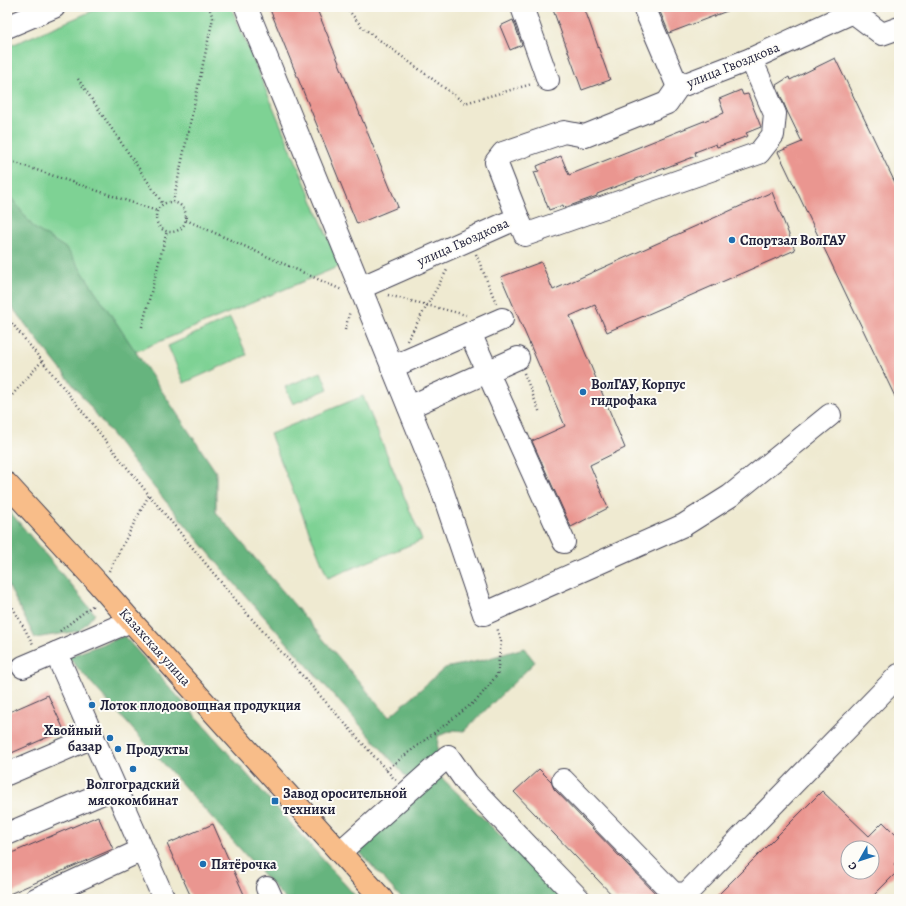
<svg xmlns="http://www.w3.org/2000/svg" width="906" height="906" viewBox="0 0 906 906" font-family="Alegreya,serif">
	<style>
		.green { fill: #7ed294; stroke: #507a68 }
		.forest { fill: #66b47e; stroke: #446b5c }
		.building { fill: #ea9690; fill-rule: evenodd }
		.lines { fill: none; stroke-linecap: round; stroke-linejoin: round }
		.minor-casing { stroke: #414052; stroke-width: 24 }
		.major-casing { stroke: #414052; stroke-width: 24 }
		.path { stroke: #414052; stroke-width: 2.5; stroke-dasharray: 1 3; stroke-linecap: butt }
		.minor { stroke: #fff; stroke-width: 22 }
		.major { stroke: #f8bd89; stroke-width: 22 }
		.poi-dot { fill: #1f6fb2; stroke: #fdfcf7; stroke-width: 1.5 }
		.labels { text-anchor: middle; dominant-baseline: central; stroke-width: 4; stroke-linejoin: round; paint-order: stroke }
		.street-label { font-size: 14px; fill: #22223b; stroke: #fdfcf7 }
		.poi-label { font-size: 14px; font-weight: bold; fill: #22223b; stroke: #fdfcf7; text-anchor: start }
	</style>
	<rect width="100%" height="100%" fill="#fdfcf7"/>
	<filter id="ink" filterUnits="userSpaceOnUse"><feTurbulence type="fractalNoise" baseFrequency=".025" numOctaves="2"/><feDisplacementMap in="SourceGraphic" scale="8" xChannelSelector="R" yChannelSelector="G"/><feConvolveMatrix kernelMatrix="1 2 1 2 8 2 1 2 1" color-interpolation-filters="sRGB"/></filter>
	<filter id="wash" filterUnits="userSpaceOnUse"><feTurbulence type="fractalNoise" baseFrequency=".012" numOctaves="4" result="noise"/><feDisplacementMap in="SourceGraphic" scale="16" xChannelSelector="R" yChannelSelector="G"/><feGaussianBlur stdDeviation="0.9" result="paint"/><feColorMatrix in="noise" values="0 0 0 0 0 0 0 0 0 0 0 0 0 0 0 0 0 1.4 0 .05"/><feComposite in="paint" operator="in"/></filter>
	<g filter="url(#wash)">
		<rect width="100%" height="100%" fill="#efead1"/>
		<!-- green -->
		<g class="green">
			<polygon points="102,7 231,7 340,266 80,375 7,286 7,47"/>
			<polygon points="230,318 247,355 184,383 168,346"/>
			<polygon points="321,372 328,389 293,404 285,387"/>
			<polygon points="363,396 422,540 328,578 270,434"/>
		</g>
		<!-- forest -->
		<g class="forest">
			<polygon points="7,192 34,228 67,249 216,472 216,512 389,717 445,668 483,660 524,648 535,662 464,731 454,730 438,736 437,754 408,779 235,584 147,479 7,301"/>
			<polygon points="7,508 95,614 79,631 35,638 7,583"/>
			<polygon points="124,636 358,899 285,899 68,657"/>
			<polygon points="441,777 565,899 402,899 357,849"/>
		</g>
		<g id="blocks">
			<!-- building -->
			<g class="building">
				<polygon points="269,7 316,7 398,207 357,224"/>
				<polygon points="552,7 584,7 610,80 582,90"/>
				<polygon points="658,7 735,7 735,8 669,33"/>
				<polygon points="513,20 522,45 510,50 500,26"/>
				<polygon points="835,58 899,191 899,405 778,152 802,142 787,111 776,85 789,77 790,80"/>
				<polygon points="741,90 743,95 748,94 761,127 746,133 748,136 717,147 716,144 695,152 696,156 597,194 597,196 583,201 564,208 563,205 549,210 534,172 539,171 537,166 561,156 569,175 724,113 719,99"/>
				<polygon points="772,192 795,250 607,332 595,305 570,316 625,448 590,465 608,508 571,527 532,441 565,426 501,277 541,262 553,290"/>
				<polygon points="48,695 64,730 7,755 7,713"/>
				<polygon points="539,769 551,781 554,789 661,899 616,899 514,792"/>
				<path d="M 822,791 L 869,836 L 883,822 L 899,838 L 899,859 L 894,864 L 899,870 L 870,899 L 714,899 ZM 848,848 L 872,848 L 872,872 L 848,872 Z"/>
				<polygon points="98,816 113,849 7,895 7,855"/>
				<polygon points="213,824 246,899 192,899 167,844"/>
			</g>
		</g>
	</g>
	<g filter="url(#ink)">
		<use href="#blocks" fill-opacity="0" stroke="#414052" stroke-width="1"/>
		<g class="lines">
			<!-- minor casing -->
			<g class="minor-casing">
				<g id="minor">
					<polyline points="246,7 440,484 484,614 684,525 730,496 830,415"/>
					<polyline points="522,7 548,80"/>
					<polyline points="644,7 678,87"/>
					<polyline points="853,12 882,34 899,28"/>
					<polyline points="7,27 54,7"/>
					<polyline points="518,218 525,235 759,153 773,135 775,114 751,59"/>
					<polyline points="360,288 518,218 496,162 503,153 564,132 585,136 667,103 678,87 751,59 853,12 854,7"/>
					<polyline points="470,333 564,542"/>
					<polyline points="392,367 502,319"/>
					<polyline points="409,407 518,358"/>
					<polyline points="56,653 164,899"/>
					<polyline points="23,667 131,621"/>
					<polyline points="7,774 93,737"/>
					<polyline points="563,780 674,894 687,893 899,675"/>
					<polyline points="7,834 115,788"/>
					<polyline points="340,852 448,756 467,783 579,899"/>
					<polyline points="267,888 272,899"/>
					<polyline points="36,899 142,850"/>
				</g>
			</g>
			<!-- major casing -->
			<g class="major-casing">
				<polyline id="major" points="7,484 96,581 131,621 382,899"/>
			</g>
			<!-- path -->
			<g class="path">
				<polyline points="346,7 362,27 465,103 532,84"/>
				<polyline points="78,79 163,204"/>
				<polyline points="7,160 157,211"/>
				<polyline points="173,202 213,18 209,7"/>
				<circle cx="171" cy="217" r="15"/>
				<polyline points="186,220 342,290"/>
				<polyline points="476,254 496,303"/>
				<polyline points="388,295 466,315"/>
				<polyline points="7,317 149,495 244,610 396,781"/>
				<polyline points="142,327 167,231"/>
				<polyline points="345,330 350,311"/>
				<polyline points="407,341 447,270"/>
				<polyline points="524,373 540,413"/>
				<polyline points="7,401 42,361"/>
				<polyline points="109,571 149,495"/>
				<polyline points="7,597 33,644"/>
				<polyline points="60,631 92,606 92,603"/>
				<polyline points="386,770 477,700 497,675 501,642 497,627"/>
			</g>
			<!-- minor -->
			<use href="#minor" class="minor"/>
			<!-- major -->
			<use href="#major" class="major"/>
		</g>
	</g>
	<!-- markers -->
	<g class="poi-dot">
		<circle cx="732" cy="240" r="4"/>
		<circle cx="583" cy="392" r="4"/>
		<circle cx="92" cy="705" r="4"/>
		<circle cx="110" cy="738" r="4"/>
		<circle cx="118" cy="749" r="4"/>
		<circle cx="133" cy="769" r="4"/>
		<rect x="271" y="797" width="8" height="8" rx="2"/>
		<circle cx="203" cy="864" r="4"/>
	</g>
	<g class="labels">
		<!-- street labels -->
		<g class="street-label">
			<text transform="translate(733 65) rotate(-22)">улица Гвоздкова</text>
			<text transform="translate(463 242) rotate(-24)">улица Гвоздкова</text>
			<text transform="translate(155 647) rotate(48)">Казахская улица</text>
		</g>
		<!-- poi labels -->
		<g class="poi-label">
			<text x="740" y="240">Спортзал ВолГАУ</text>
			<text x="591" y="384">ВолГАУ, Корпус<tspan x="591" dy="16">гидрофака</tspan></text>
			<text x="100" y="705">Лоток плодоовощная продукция</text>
			<text x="102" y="730" text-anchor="end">Хвойный<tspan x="102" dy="16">базар</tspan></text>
			<text x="126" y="749">Продукты</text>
			<text x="133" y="784" text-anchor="middle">Волгоградский<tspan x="133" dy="16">мясокомбинат</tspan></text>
			<text x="283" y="793">Завод оросительной<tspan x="283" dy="16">техники</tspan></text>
			<text x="211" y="864">Пятёрочка</text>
		</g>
	</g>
	<!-- margin -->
	<rect width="906" height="906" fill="none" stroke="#fdfcf7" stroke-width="24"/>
	<!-- north arrow -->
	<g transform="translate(860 860) rotate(231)"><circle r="19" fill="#fdfcf7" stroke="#a5a5ac"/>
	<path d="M0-3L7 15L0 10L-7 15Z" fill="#1f6fb2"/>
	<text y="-6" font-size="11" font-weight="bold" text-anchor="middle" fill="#22223b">С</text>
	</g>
</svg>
